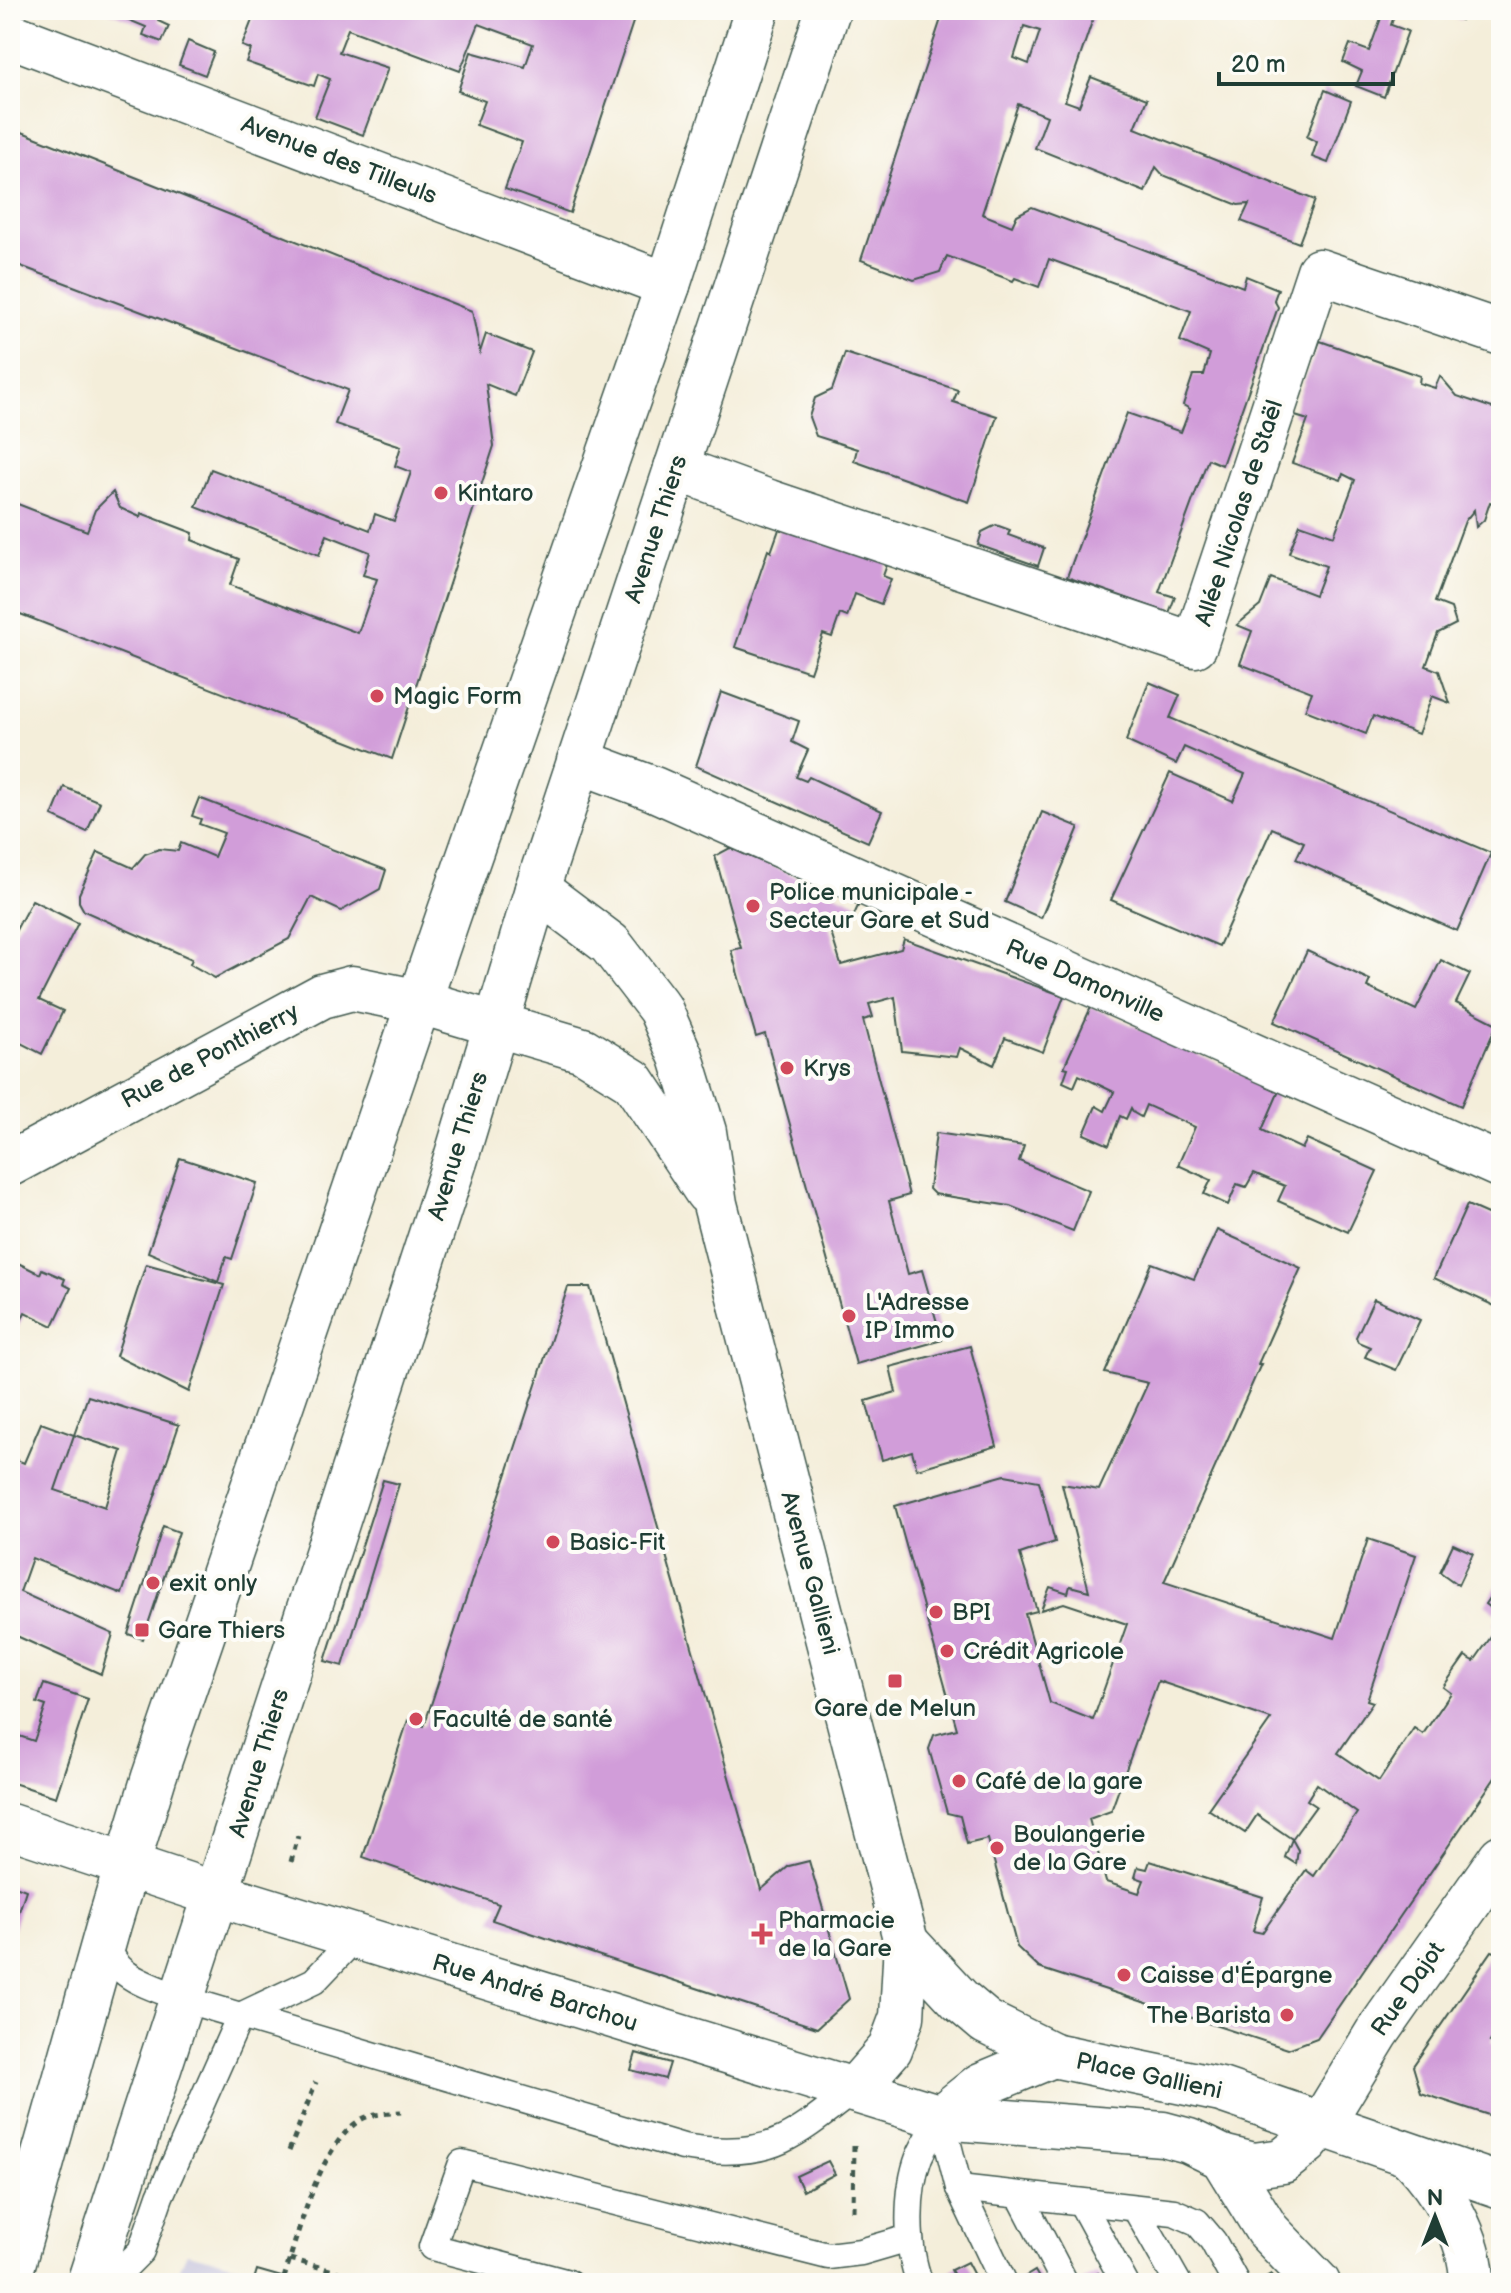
<svg xmlns="http://www.w3.org/2000/svg" width="1511" height="2293" viewBox="0 0 1511 2293" font-family="'Balsamiq Sans',sans-serif">
	<style>
		.industrial { fill: #c3c1db }
		.building { fill: #d19dd9; fill-rule: evenodd }
		.lines { fill: none; stroke-linecap: round; stroke-linejoin: round }
		.lane-casing { stroke: #3f584d; stroke-width: 29 }
		.street-casing { stroke: #3f584d; stroke-width: 47 }
		.primary-casing { stroke: #3f584d; stroke-width: 47 }
		.path { stroke: #3f584d; stroke-width: 5; stroke-dasharray: 6 6; stroke-linecap: butt }
		.lane { stroke: #fff; stroke-width: 26 }
		.street { stroke: #fff; stroke-width: 44 }
		.primary { stroke: #fff; stroke-width: 44 }
		.poi-dot { fill: #d1495b; stroke: #fdfcf7; stroke-width: 3 }
		.labels { text-anchor: middle; dominant-baseline: central; stroke-width: 8; stroke-linejoin: round; paint-order: stroke }
		.street-label { font-size: 24px; fill: #1f3d34; stroke: #fdfcf7 }
		.poi-label { font-size: 24px; fill: #1f3d34; stroke: #fdfcf7; text-anchor: start }
	</style>
	<rect width="100%" height="100%" fill="#fdfcf7"/>
	<filter id="ink" filterUnits="userSpaceOnUse"><feTurbulence type="fractalNoise" baseFrequency=".0125" numOctaves="2"/><feDisplacementMap in="SourceGraphic" scale="16" xChannelSelector="R" yChannelSelector="G"/><feConvolveMatrix kernelMatrix="1 2 1 2 8 2 1 2 1" color-interpolation-filters="sRGB"/></filter>
	<filter id="wash" filterUnits="userSpaceOnUse"><feTurbulence type="fractalNoise" baseFrequency=".006" numOctaves="4" result="noise"/><feDisplacementMap in="SourceGraphic" scale="32" xChannelSelector="R" yChannelSelector="G"/><feGaussianBlur stdDeviation="1.8" result="paint"/><feColorMatrix in="noise" values="0 0 0 0 0 0 0 0 0 0 0 0 0 0 0 0 0 1.4 0 .05"/><feComposite in="paint" operator="in"/></filter>
	<g filter="url(#wash)">
		<rect width="100%" height="100%" fill="#f4eeda"/>
		<!-- industrial -->
		<polygon class="industrial" points="187,2253 257,2270 302,2283 173,2283"/>
		<g id="blocks">
			<!-- building -->
			<g class="building">
				<polygon points="105,10 162,10 158,21 169,26 162,42 143,35 146,27"/>
				<polygon points="256,10 637,10 570,213 505,189 522,142 476,125 485,101 458,91 471,52 525,67 533,44 479,24 460,71 348,29 339,52 388,68 363,135 315,117 330,79 318,74 314,86 246,62 251,49 242,46"/>
				<path d="M 944,10 L 1096,10 L 1065,101 L 1079,106 L 1091,77 L 1147,99 L 1135,128 L 1315,200 L 1299,243 L 1241,221 L 1249,204 L 1238,205 L 1163,175 L 1156,167 L 1145,192 L 1035,148 L 1047,116 L 1018,104 L 982,214 L 1012,226 L 1017,215 L 1032,207 L 1243,287 L 1246,276 L 1278,289 L 1274,300 L 1278,307 L 1222,465 L 1208,459 L 1159,592 L 1175,597 L 1169,613 L 1067,577 L 1127,413 L 1181,432 L 1190,409 L 1183,405 L 1193,375 L 1204,375 L 1210,354 L 1180,341 L 1191,311 L 1049,259 L 1039,287 L 1015,278 L 1013,281 L 947,256 L 940,272 L 914,280 L 861,260 ZM 1024,26 L 1040,31 L 1029,64 L 1014,58 Z"/>
				<polygon points="1384,10 1396,10 1391,25 1408,31 1384,97 1356,86 1362,71 1343,62 1350,44 1369,51"/>
				<polygon points="1435,10 1465,10 1461,20"/>
				<polygon points="188,41 214,52 205,75 179,65"/>
				<polygon points="1325,90 1351,101 1328,163 1312,157 1317,142 1307,137"/>
				<polygon points="17,130 472,311 480,352 486,334 532,352 515,396 486,384 494,446 392,759 10,610 10,501 87,531 95,510 113,492 120,508 140,517 141,513 193,533 192,540 239,559 230,585 358,633 377,579 363,575 370,552 327,535 319,555 196,507 211,469 370,530 375,514 394,521 411,472 395,466 401,446 335,424 348,390 10,262 10,148"/>
				<polygon points="1320,341 1420,376 1419,383 1435,388 1440,376 1457,396 1501,411 1501,506 1490,502 1484,520 1476,527 1474,510 1465,521 1435,602 1451,608 1456,624 1438,633 1426,666 1439,671 1450,703 1432,696 1418,734 1373,716 1366,734 1305,710 1312,692 1240,664 1252,631 1237,625 1260,606 1271,578 1315,595 1326,566 1289,553 1300,524 1334,536 1355,480 1343,474 1341,480 1292,463 1308,420 1292,415"/>
				<polygon points="845,353 958,390 953,402 997,416 969,502 854,461 857,449 816,436 809,417 815,398 832,390"/>
				<polygon points="782,521 889,559 883,576 891,579 881,604 855,594 847,617 840,614 832,637 823,634 810,672 735,647 768,550 771,552"/>
				<polygon points="996,525 1010,530 1008,535 1044,548 1038,566 978,545 982,532"/>
				<polygon points="1149,682 1180,695 1170,718 1491,853 1501,829 1501,857 1491,853 1457,931 1296,859 1304,842 1272,828 1219,946 1111,900 1170,773 1233,801 1245,774 1184,747 1176,764 1126,741"/>
				<polygon points="721,692 799,721 792,742 808,750 796,777 806,781 809,777 882,811 868,842 696,766"/>
				<polygon points="64,787 100,802 87,832 52,816"/>
				<polygon points="199,798 386,870 380,889 341,911 311,897 289,939 215,978 190,964 192,959 84,911 79,902 79,894 98,852 133,868 145,854 159,849 178,851 181,843 214,857 224,833 199,824 201,819 192,816"/>
				<polygon points="1042,812 1079,827 1041,918 1005,902"/>
				<polygon points="730,848 859,904 853,917 828,923 841,965 901,949 904,939 1064,996 1043,1052 1005,1038 994,1065 960,1048 957,1057 902,1051 895,997 869,1004 873,1017 863,1020 909,1195 889,1201 908,1274 922,1270 942,1340 856,1364 765,1034 756,1037 731,950 741,948 715,856"/>
				<polygon points="32,900 78,923 39,1000 63,1011 42,1054 19,1042 10,1061 10,941"/>
				<polygon points="1307,951 1370,980 1367,987 1416,1010 1441,960 1470,974 1456,1003 1497,1024 1461,1106 1274,1022"/>
				<polygon points="1091,1007 1279,1091 1262,1130 1302,1149 1307,1139 1377,1171 1348,1232 1278,1201 1285,1186 1254,1173 1246,1187 1237,1184 1228,1205 1204,1194 1211,1180 1178,1165 1195,1127 1146,1105 1141,1117 1134,1113 1131,1108 1126,1119 1120,1116 1109,1145 1084,1134 1096,1106 1105,1111 1114,1092 1079,1075 1074,1087 1063,1082 1068,1068 1064,1067"/>
				<polygon points="936,1133 1024,1146 1019,1161 1089,1191 1073,1231 1010,1206 934,1194 929,1189"/>
				<polygon points="180,1158 257,1183 232,1259 226,1257 218,1282 148,1252"/>
				<polygon points="1467,1205 1501,1220 1501,1309 1434,1278"/>
				<path d="M 1217,1230 L 1301,1268 L 1258,1364 L 1261,1364 L 1164,1582 L 1335,1638 L 1368,1539 L 1416,1555 L 1367,1700 L 1373,1702 L 1338,1753 L 1379,1781 L 1414,1728 L 1423,1734 L 1451,1693 L 1443,1687 L 1465,1656 L 1474,1661 L 1498,1627 L 1494,1624 L 1499,1615 L 1485,1604 L 1501,1580 L 1501,1769 L 1317,2038 L 1288,2049 L 1039,1968 L 1017,1947 L 988,1839 L 967,1844 L 960,1816 L 947,1813 L 929,1749 L 934,1735 L 957,1729 L 895,1506 L 1005,1475 L 1039,1481 L 1055,1542 L 1020,1554 L 1037,1611 L 1025,1614 L 1050,1703 L 1093,1720 L 1127,1624 L 1064,1603 L 1041,1610 L 1050,1587 L 1068,1593 L 1070,1586 L 1089,1591 L 1062,1484 L 1099,1490 L 1148,1383 L 1105,1373 L 1152,1263 L 1194,1279 ZM 1158,1681 L 1271,1719 L 1208,1809 L 1245,1833 L 1257,1815 L 1292,1839 L 1316,1806 L 1307,1800 L 1317,1784 L 1357,1813 L 1314,1876 L 1306,1870 L 1262,1933 L 1253,1931 L 1263,1897 L 1150,1861 L 1147,1869 L 1138,1867 L 1135,1877 L 1144,1880 L 1139,1893 L 1106,1882 L 1089,1819 L 1111,1811 Z"/>
				<polygon points="10,1259 40,1274 42,1269 65,1279 63,1284 71,1288 53,1326 25,1312 10,1345"/>
				<polygon points="146,1264 224,1285 189,1392 116,1356"/>
				<polygon points="568,1287 590,1287 761,1890 789,1866 809,1861 849,1999 817,2028 492,1920 499,1904 363,1857 408,1720 424,1726"/>
				<polygon points="1374,1299 1420,1320 1396,1370 1365,1357 1370,1347 1358,1342 1356,1337"/>
				<polygon points="970,1346 997,1446 917,1469 912,1451 882,1460 866,1401 896,1392 890,1367"/>
				<polygon points="88,1396 179,1425 122,1594 32,1558 20,1592 113,1634 101,1674 10,1633 10,1457 24,1463 41,1423 74,1435 55,1490 105,1507 122,1451 74,1435"/>
				<polygon points="383,1480 399,1484 343,1666 325,1661"/>
				<polygon points="163,1526 179,1532 143,1639 128,1634"/>
				<polygon points="1453,1544 1473,1553 1458,1585 1440,1572"/>
				<polygon points="44,1684 88,1699 56,1797 10,1782 10,1733 34,1741 46,1706 37,1703"/>
				<polygon points="1292,1839 1298,1850 1296,1864 1285,1857"/>
				<polygon points="10,1884 26,1890 11,1936 10,1936"/>
				<polygon points="1492,1951 1501,1954 1501,2025 1490,2042 1501,2045 1501,2119 1421,2093 1413,2066"/>
				<polygon points="636,2053 670,2063 665,2079 631,2070"/>
				<polygon points="828,2161 835,2174 803,2191 796,2176"/>
				<polygon points="967,2262 978,2283 958,2283 951,2270"/>
				<polygon points="257,2270 299,2282 299,2283 253,2283"/>
				<polygon points="1035,2271 1042,2283 1022,2283 1020,2280"/>
				<polygon points="1098,2273 1103,2283 1084,2283 1082,2281"/>
				<polygon points="1271,2274 1280,2283 1256,2283"/>
			</g>
		</g>
	</g>
	<g filter="url(#ink)">
		<use href="#blocks" fill-opacity="0" stroke="#3f584d" stroke-width="2"/>
		<g class="lines">
			<!-- lane casing -->
			<g class="lane-casing">
				<g id="lane">
					<path d="M 108,1936 C 106,1977 152,1986 183,1999 L 683,2147 C 714,2152 752,2154 782,2140 C 808,2128 831,2107 854,2090"/>
					<polyline points="941,2117 959,2188 1004,2283"/>
					<polyline points="959,2188 1174,2212 1197,2222 1213,2241 1236,2283"/>
					<polyline points="1020,2196 1065,2283"/>
					<polyline points="1081,2202 1125,2283"/>
					<polyline points="1136,2209 1178,2283"/>
					<polyline points="109,2283 141,2251 160,2196 240,2016 314,1981 356,1937"/>
					<polyline points="569,2283 432,2247 462,2163 828,2256 861,2252 909,2238"/>
					<path d="M 920,2283 C 906,2249 906,2191 919,2157 C 925,2143 934,2130 941,2117"/>
				</g>
			</g>
			<!-- street casing -->
			<g class="street-casing">
				<g id="street">
					<polyline points="10,35 668,285"/>
					<polyline points="676,468 769,502 1195,645 1319,271 1501,333"/>
					<polyline points="579,761 654,789 1501,1166"/>
					<polyline points="537,889 610,944 660,1009 681,1057 704,1132 715,1204 906,1942 902,2017 890,2049 854,2090"/>
					<polyline points="10,1164 322,996 352,988 420,1002 583,1050 633,1081 707,1192"/>
					<polyline points="10,1826 197,1888 941,2117 1163,2134 1189,2141 1222,2157 1267,2230 1318,2283"/>
					<polyline points="906,1942 960,2000 986,2022 1053,2055"/>
					<polyline points="941,2117 981,2085 1053,2055 1221,2090 1501,2186"/>
					<path d="M 1410,2156 C 1441,2188 1472,2237 1472,2283"/>
					<polyline points="1222,2157 1254,2165 1283,2161 1307,2142 1321,2125 1377,2033 1501,1857"/>
				</g>
			</g>
			<!-- primary casing -->
			<g class="primary-casing">
				<g id="primary">
					<polyline points="10,2275 109,1924 154,1777 449,914 668,285 757,10"/>
					<polyline points="89,2283 456,1158 537,889 828,10"/>
				</g>
			</g>
			<!-- path -->
			<g class="path">
				<polyline points="291,1862 298,1836"/>
				<polyline points="289,2151 316,2082"/>
				<polyline points="853,2211 854,2145"/>
				<polyline points="290,2259 377,2283"/>
				<path d="M 284,2278 C 298,2234 320,2140 364,2118 C 374,2114 390,2113 401,2112"/>
			</g>
			<!-- lane -->
			<use href="#lane" class="lane"/>
			<!-- street -->
			<use href="#street" class="street"/>
			<!-- primary -->
			<use href="#primary" class="primary"/>
		</g>
	</g>
	<!-- markers -->
	<g class="poi-dot">
		<circle cx="441" cy="493" r="8"/>
		<circle cx="377" cy="696" r="8"/>
		<circle cx="753" cy="906" r="8"/>
		<circle cx="787" cy="1068" r="8"/>
		<circle cx="849" cy="1316" r="8"/>
		<circle cx="553" cy="1542" r="8"/>
		<circle cx="153" cy="1583" r="8"/>
		<circle cx="936" cy="1612" r="8"/>
		<rect x="134" y="1622" width="16" height="16" rx="4"/>
		<circle cx="947" cy="1651" r="8"/>
		<rect x="887" y="1673" width="16" height="16" rx="4"/>
		<circle cx="416" cy="1719" r="8"/>
		<circle cx="959" cy="1781" r="8"/>
		<circle cx="997" cy="1848" r="8"/>
		<path d="M758 1922h8v8h8v8h-8v8h-8v-8h-8v-8h8z"/>
		<circle cx="1124" cy="1975" r="8"/>
		<circle cx="1287" cy="2015" r="8"/>
	</g>
	<g class="labels">
		<!-- street labels -->
		<g class="street-label">
			<text transform="translate(339 160) rotate(21)">Avenue des Tilleuls</text>
			<text transform="translate(1239 513) rotate(-72)">Allée Nicolas de Staël</text>
			<text transform="translate(656 529) rotate(-72)">Avenue Thiers</text>
			<text transform="translate(1085 981) rotate(24)">Rue Damonville</text>
			<text transform="translate(210 1056) rotate(-28)">Rue de Ponthierry</text>
			<text transform="translate(458 1146) rotate(-73)">Avenue Thiers</text>
			<text transform="translate(810 1573) rotate(75)">Avenue Gallieni</text>
			<text transform="translate(259 1763) rotate(-73)">Avenue Thiers</text>
			<text transform="translate(1408 1989) rotate(-55)">Rue Dajot</text>
			<text transform="translate(535 1993) rotate(17)">Rue André Barchou</text>
			<text transform="translate(1149 2076) rotate(12)">Place Gallieni</text>
		</g>
		<!-- poi labels -->
		<g class="poi-label">
			<text x="457" y="493">Kintaro</text>
			<text x="393" y="696">Magic Form</text>
			<text x="769" y="892">Police municipale -<tspan x="769" dy="28">Secteur Gare et Sud</tspan></text>
			<text x="803" y="1068">Krys</text>
			<text x="865" y="1302">L'Adresse<tspan x="865" dy="28">IP Immo</tspan></text>
			<text x="569" y="1542">Basic-Fit</text>
			<text x="169" y="1583">exit only</text>
			<text x="952" y="1612">BPI</text>
			<text x="158" y="1630">Gare Thiers</text>
			<text x="963" y="1651">Crédit Agricole</text>
			<text x="895" y="1708" text-anchor="middle">Gare de Melun</text>
			<text x="432" y="1719">Faculté de santé</text>
			<text x="975" y="1781">Café de la gare</text>
			<text x="1013" y="1834">Boulangerie<tspan x="1013" dy="28">de la Gare</tspan></text>
			<text x="778" y="1920">Pharmacie<tspan x="778" dy="28">de la Gare</tspan></text>
			<text x="1140" y="1975">Caisse d'Épargne</text>
			<text x="1271" y="2015" text-anchor="end">The Barista</text>
		</g>
	</g>
	<!-- margin -->
	<rect width="1511" height="2293" fill="none" stroke="#fdfcf7" stroke-width="40"/>
	<!-- north arrow -->
	<g transform="translate(1435 2217)" stroke="#fdfcf7" stroke-width="6" paint-order="stroke">
	<path d="M0-6L14 30L0 20L-14 30Z" fill="#1f3d34"/>
	<text y="-12" font-size="22" font-weight="bold" text-anchor="middle" fill="#1f3d34">N</text>
	</g>
	<!-- scale -->
	<path d="M1219 72v12h174v-12" fill="none" stroke="#1f3d34" stroke-width="4"/>
	<text x="1231" y="72" font-size="24" fill="#1f3d34" stroke="#fdfcf7" stroke-width="6" paint-order="stroke">20 m</text>
</svg>
